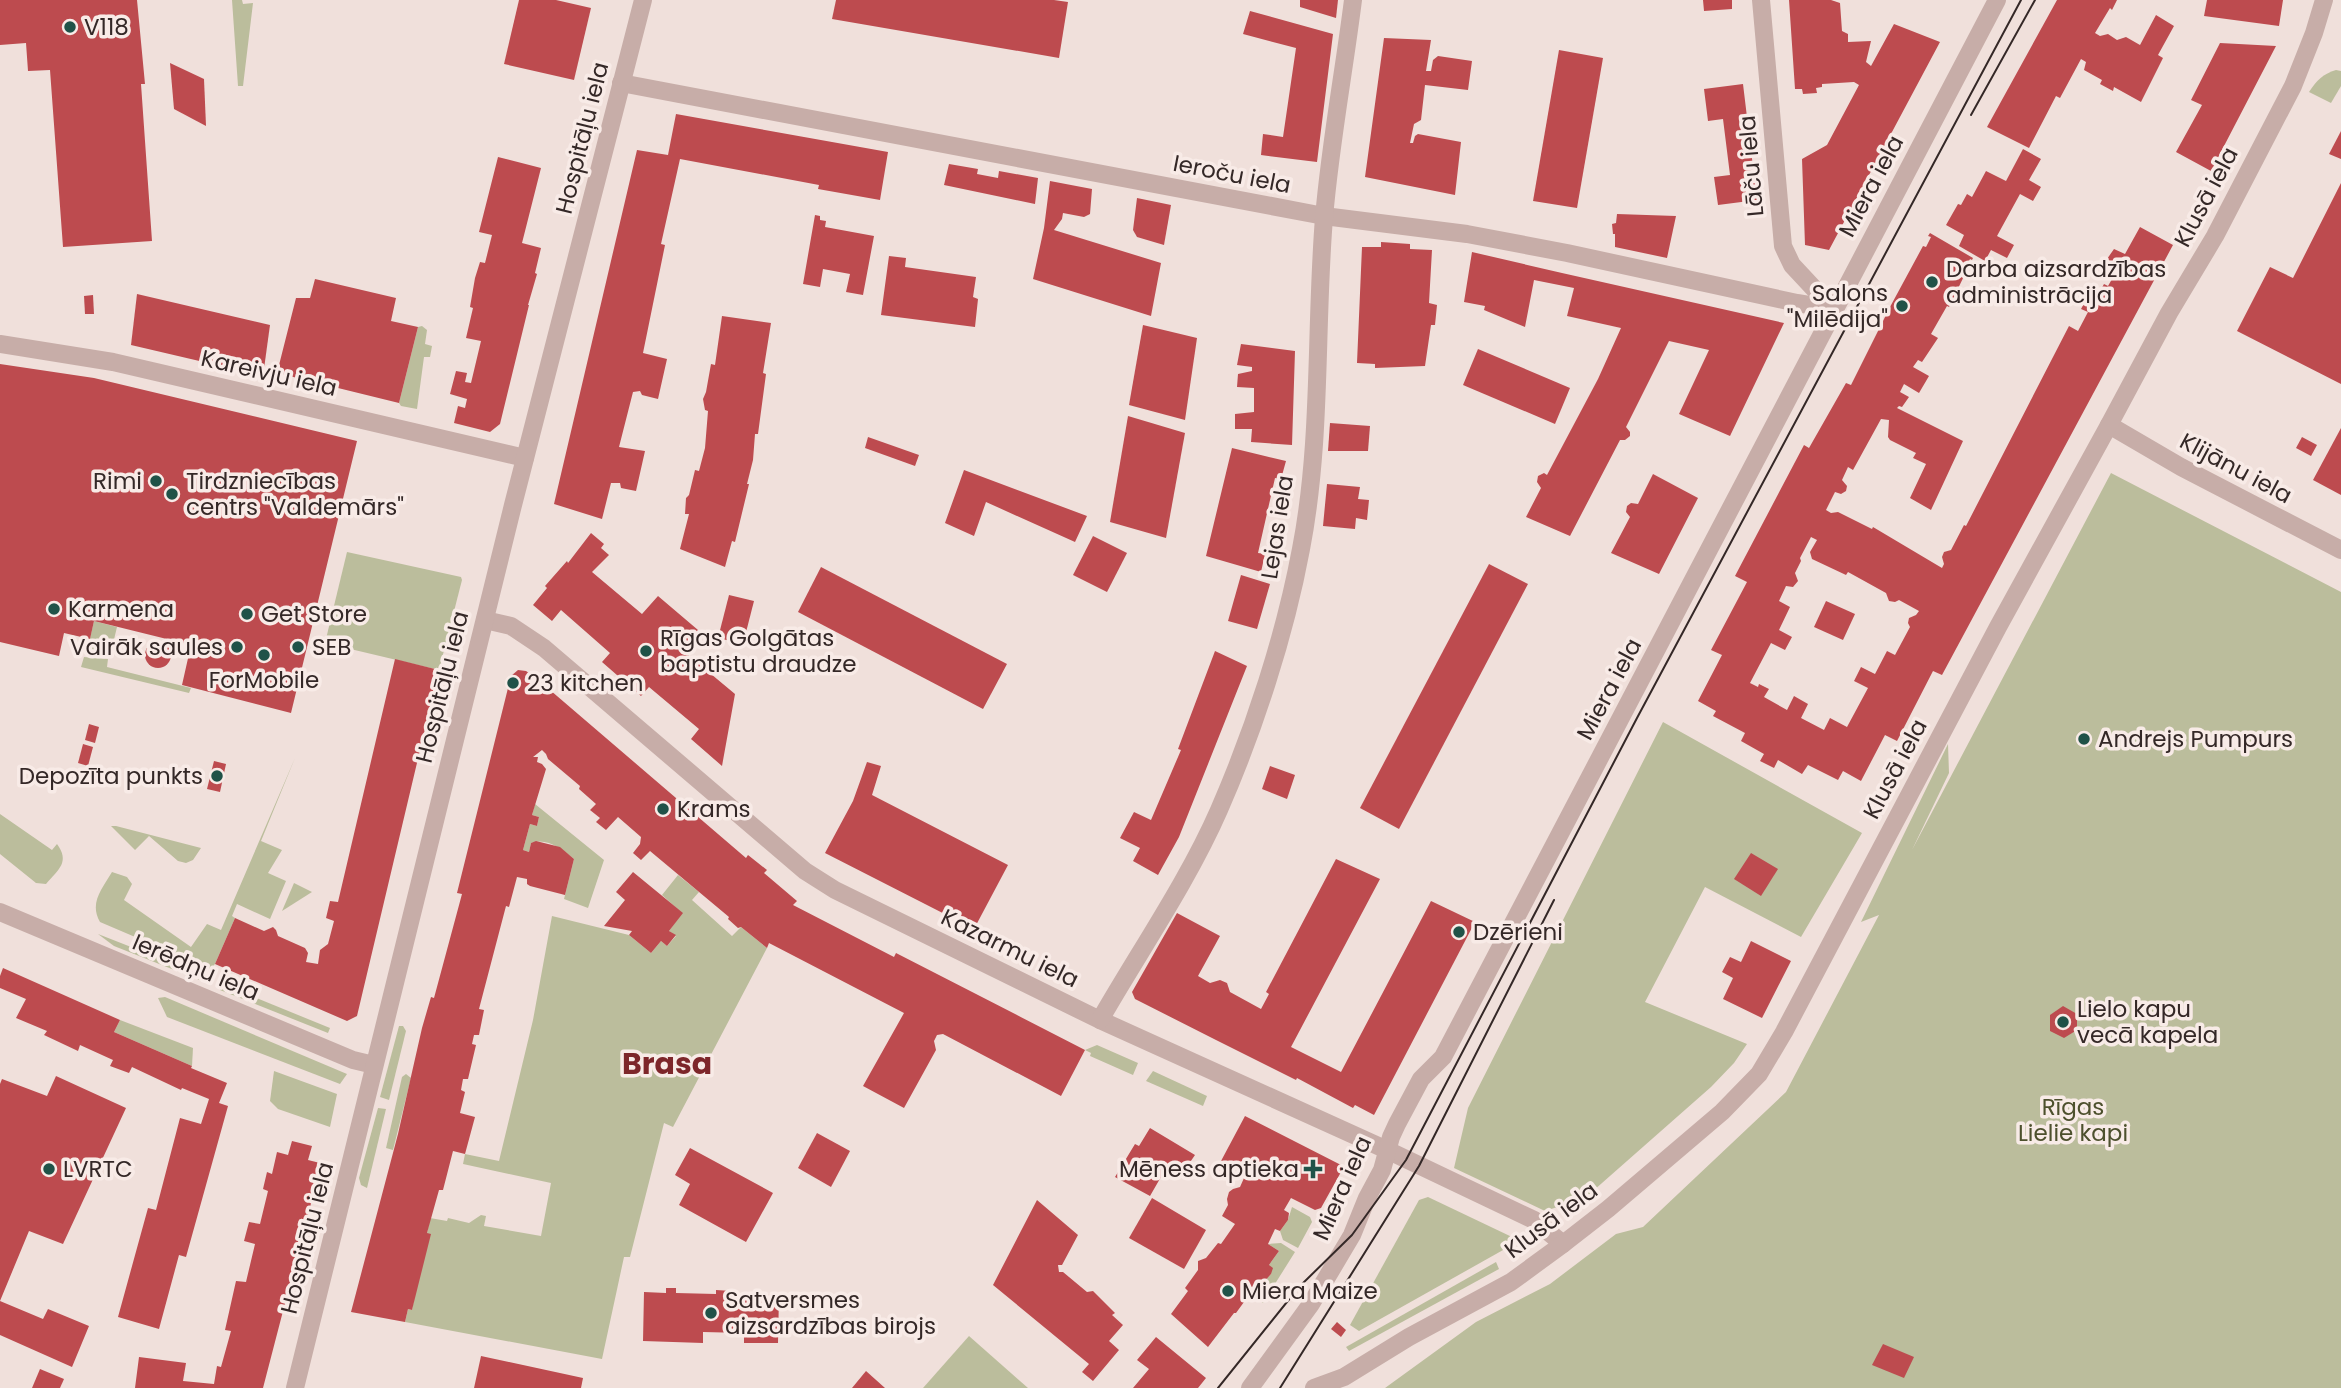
<svg xmlns="http://www.w3.org/2000/svg" width="2341" height="1388" viewBox="0 0 2341 1388" font-family="Poppins,sans-serif">
	<style>
		.green { fill: #bbbd9c }
		.building { fill: #bd4b4f; fill-rule: evenodd }
		.lines { fill: none; stroke-linecap: round; stroke-linejoin: round }
		.minor { stroke: #c7ada8; stroke-width: 18 }
		.tram { stroke: #342827; stroke-width: 2 }
		.poi-dot { fill: #205248; stroke: #f8ebe7; stroke-width: 2.5 }
		.labels { text-anchor: middle; dominant-baseline: central; stroke-width: 7; stroke-linejoin: round; paint-order: stroke }
		.poi-label { font-size: 23px; fill: #342827; stroke: #f8ebe7; text-anchor: start }
		.street-label { font-size: 23px; fill: #342827; stroke: #f8ebe7 }
		.park-label { font-size: 23px; fill: #4d502d; stroke: #f8ebe7 }
		.district-label { font-size: 30px; font-weight: bold; fill: #7d262a; stroke: #f8ebe7 }
	</style>
	<rect width="100%" height="100%" fill="#f0e0db"/>
	<!-- green -->
	<g class="green">
		<polygon points="232,0 242,0 243,4 253,3 243,86 238,86"/>
		<path d="M 2336,70 L 2341,71 L 2341,86 L 2331,103 L 2309,92 C 2317,80 2323,74 2336,70 Z"/>
		<polygon points="422,326 427,330 425,344 432,346 430,357 424,357 417,409 401,406 399,403 418,327"/>
		<polygon points="2111,473 2341,592 2341,1388 1385,1388 1476,1322 1550,1284 1616,1234 1643,1227 1786,1092 1879,915 1861,922 1948,744 1949,773 1912,850"/>
		<polygon points="347,552 461,577 462,580 439,670 325,643"/>
		<polygon points="94,621 117,627 111,652 102,653 88,647"/>
		<polygon points="84,657 108,659 107,667 191,688 189,693 81,667"/>
		<polygon points="1663,722 1862,833 1801,937 1705,887 1645,1002 1747,1044 1734,1063 1711,1087 1585,1198 1545,1211 1454,1168 1468,1108"/>
		<path d="M 295,758 L 261,841 L 282,850 L 268,873 L 286,881 L 270,919 L 237,904 L 232,916 L 235,918 L 215,964 L 210,969 L 100,922 C 89,903 102,889 112,872 L 127,877 L 132,884 L 124,900 L 191,947 L 207,924 L 221,930 Z"/>
		<path d="M 535,804 L 604,860 L 588,908 L 564,899 L 574,859 C 563,849 546,837 531,843 L 529,852 L 523,850 L 530,824 L 537,826 L 539,817 L 532,815 Z"/>
		<path d="M 0,814 L 52,850 L 57,844 C 70,862 59,869 46,884 L 36,883 L 0,854 Z"/>
		<polygon points="111,826 116,826 201,848 193,860 186,863 178,861 149,836 135,850"/>
		<polygon points="678,875 699,892 692,900 732,936 741,927 767,948 673,1127 664,1123 630,1257 624,1257 602,1359 405,1322 408,1309 412,1310 430,1218 447,1221 448,1218 469,1223 481,1215 486,1216 484,1226 541,1236 551,1183 463,1164 465,1154 499,1161 533,1020 552,916 629,935 651,953 661,941 667,946 676,936 669,931 682,913 662,895"/>
		<polygon points="294,883 312,892 282,911"/>
		<polygon points="98,934 205,976 202,981 114,946"/>
		<polygon points="222,984 330,1028 328,1033 220,990"/>
		<polygon points="165,997 347,1074 340,1084 167,1017 158,998"/>
		<polygon points="120,1020 193,1048 192,1066 114,1032"/>
		<polygon points="399,1026 403,1026 406,1031 389,1100 380,1097"/>
		<polygon points="1097,1045 1138,1063 1133,1075 1090,1056 1091,1053 1085,1050"/>
		<polygon points="274,1071 337,1094 330,1127 278,1109 270,1101"/>
		<polygon points="1153,1071 1207,1096 1203,1106 1146,1081"/>
		<polygon points="406,1074 411,1078 393,1150 386,1148 402,1077"/>
		<polygon points="378,1108 386,1109 367,1188 361,1185 359,1178"/>
		<polygon points="1428,1197 1512,1237 1512,1245 1359,1331 1350,1325 1419,1200"/>
		<polygon points="1292,1207 1310,1217 1312,1222 1298,1248 1283,1240 1280,1231 1288,1220"/>
		<polygon points="1281,1243 1295,1252 1263,1303 1251,1293 1260,1280 1263,1282 1271,1274 1269,1265 1279,1251 1268,1244"/>
		<polygon points="1496,1262 1499,1269 1349,1351 1346,1347"/>
		<polygon points="969,1336 1028,1388 923,1388"/>
	</g>
	<!-- building -->
	<g class="building">
		<polygon points="0,0 137,0 145,84 141,84 152,241 63,247 50,70 28,71 26,43 0,45"/>
		<polygon points="519,0 556,0 591,8 574,80 504,64"/>
		<polygon points="836,0 1054,0 1068,2 1059,58 832,19"/>
		<polygon points="1300,0 1338,0 1336,18 1300,7"/>
		<polygon points="1703,0 1732,0 1732,9 1704,11"/>
		<polygon points="1789,0 1831,0 1840,3 1842,31 1848,34 1848,42 1871,41 1866,62 1871,66 1894,24 1940,42 1829,250 1805,245 1802,159 1827,145 1859,85 1854,82 1822,84 1822,87 1816,88 1817,93 1803,94 1802,89 1795,89"/>
		<polygon points="2057,0 2117,0 2112,10 2110,8 2095,33 2100,36 2108,34 2117,40 2126,37 2140,45 2156,15 2174,26 2158,55 2163,58 2141,102 2114,87 2113,91 2100,84 2102,80 2084,70 2086,62 2081,59 2060,98 2056,96 2029,148 1987,127"/>
		<polygon points="2207,0 2283,0 2279,26 2204,16"/>
		<polygon points="1250,11 1333,34 1317,162 1261,155 1263,134 1283,137 1296,48 1243,34"/>
		<polygon points="1384,38 1431,40 1426,71 1431,71 1433,60 1438,56 1472,61 1468,90 1425,85 1421,120 1414,124 1410,143 1413,143 1415,136 1418,134 1461,142 1455,195 1365,177"/>
		<polygon points="2220,43 2276,46 2211,171 2176,152 2202,105 2191,100"/>
		<polygon points="1559,50 1603,58 1577,208 1533,201"/>
		<polygon points="170,63 204,79 206,126 174,109"/>
		<polygon points="1743,84 1757,200 1718,205 1714,177 1730,175 1723,119 1708,121 1704,89"/>
		<polygon points="676,114 888,152 880,200 818,189 819,185 680,159 661,244 665,245 643,353 667,359 658,399 642,395 640,391 633,392 619,447 645,451 636,491 621,488 620,483 611,483 602,519 554,504 637,150 668,155"/>
		<polygon points="2341,131 2341,159 2329,154"/>
		<polygon points="2023,149 2041,159 2029,180 2041,187 2033,201 2020,194 1997,236 2014,245 2007,258 1991,250 1985,261 1959,246 1964,235 1946,225 1958,204 1961,205 1967,194 1972,197 1986,171 2006,181"/>
		<polygon points="498,157 541,168 522,243 541,248 535,273 537,274 528,305 529,305 500,424 490,432 454,423 458,406 465,408 467,399 450,394 456,371 467,373 465,382 471,383 481,341 466,338 473,308 470,307 475,278 480,262 485,263 492,235 479,232"/>
		<polygon points="949,164 978,169 977,174 998,178 999,171 1038,178 1035,204 944,185"/>
		<polygon points="1050,181 1092,189 1090,214 1084,217 1063,213 1062,219 1054,230 1161,263 1151,316 1033,279 1044,228"/>
		<polygon points="2341,183 2341,384 2237,331 2270,267 2293,278"/>
		<polygon points="1137,198 1171,205 1164,245 1137,237 1133,230"/>
		<polygon points="1617,214 1676,216 1667,258 1615,247 1615,234 1613,234 1612,224 1616,223"/>
		<polygon points="815,215 820,216 820,220 826,221 825,227 874,236 863,295 846,292 850,274 823,269 820,287 803,284"/>
		<path d="M 2140,227 L 2173,245 L 1942,675 L 1933,671 L 1897,741 L 1885,735 L 1861,781 L 1843,771 L 1838,780 L 1808,765 L 1802,774 L 1778,760 L 1774,768 L 1760,761 L 1764,754 L 1741,741 L 1745,733 L 1713,716 L 1716,711 L 1698,701 L 1722,655 L 1711,650 L 1747,582 L 1735,576 L 1804,445 L 1809,448 L 1846,383 L 1851,385 L 1890,307 L 1923,246 L 1926,247 L 1931,237 L 1928,236 L 1930,233 L 1973,258 L 1972,260 L 1970,259 L 1965,269 L 1967,270 L 1949,307 L 1947,306 L 1931,334 L 1938,338 L 1922,362 L 1918,360 L 1913,367 L 1929,376 L 1919,393 L 1904,384 L 1900,392 L 1909,397 L 1902,407 L 1899,406 L 1897,408 L 1963,441 L 1931,510 L 1910,498 L 1926,464 L 1913,458 L 1916,453 L 1890,440 L 1888,437 L 1889,420 L 1881,419 L 1853,470 L 1848,467 L 1842,480 L 1847,486 L 1846,491 L 1841,494 L 1835,492 L 1826,510 L 1831,513 L 1838,512 L 1872,529 L 1873,527 L 1942,568 L 1944,564 L 1942,557 L 1944,552 L 1951,550 L 1964,525 L 1966,526 L 2069,326 L 2078,331 L 2088,312 L 2081,309 L 2087,298 L 2094,302 L 2104,284 L 2108,286 L 2119,267 L 2107,259 L 2114,249 L 2125,254 ZM 1811,537 L 1817,540 L 1810,552 L 1812,559 L 1846,575 L 1848,572 L 1886,593 L 1889,601 L 1895,602 L 1899,600 L 1919,611 L 1916,615 L 1909,618 L 1908,623 L 1910,627 L 1895,655 L 1887,651 L 1875,674 L 1861,667 L 1854,681 L 1868,688 L 1847,727 L 1830,718 L 1824,730 L 1801,718 L 1808,704 L 1794,696 L 1787,710 L 1764,697 L 1769,689 L 1759,684 L 1758,687 L 1750,683 L 1771,643 L 1785,650 L 1792,637 L 1779,630 L 1790,607 L 1779,601 L 1786,586 L 1793,587 L 1798,581 L 1795,573 L 1801,561 L 1800,558 Z"/>
		<polygon points="1381,242 1410,244 1410,249 1432,250 1429,303 1437,305 1435,325 1431,325 1425,366 1375,368 1375,364 1357,363 1362,247 1381,247"/>
		<polygon points="1472,252 1562,273 1784,323 1730,436 1679,414 1709,350 1669,341 1626,427 1630,432 1630,436 1625,440 1620,440 1570,536 1526,517 1541,488 1537,482 1538,476 1544,473 1547,475 1598,379 1621,328 1567,316 1574,288 1534,280 1525,327 1484,310 1485,306 1464,302"/>
		<polygon points="889,256 906,258 905,267 976,277 973,297 978,299 975,327 881,315"/>
		<polygon points="315,279 396,298 391,321 418,327 399,403 277,373 296,298 310,298"/>
		<polygon points="137,294 270,325 263,376 131,345"/>
		<polygon points="93,295 94,314 85,314 84,296"/>
		<polygon points="722,316 771,323 763,373 766,374 758,434 755,434 753,460 747,484 749,484 735,542 732,541 725,567 680,549 689,514 685,514 686,498 689,495 695,470 699,471 705,448 708,411 705,410 703,399 706,392 711,364 715,365"/>
		<polygon points="1143,325 1197,338 1185,420 1129,405"/>
		<polygon points="1241,344 1295,351 1292,445 1251,442 1252,429 1235,429 1235,414 1254,412 1254,388 1237,387 1238,374 1252,371 1252,367 1237,365"/>
		<polygon points="1478,349 1570,388 1555,424 1463,385"/>
		<polygon points="0,364 94,378 357,441 291,713 182,685 191,645 94,621 90,639 64,633 59,656 0,642"/>
		<polygon points="1128,416 1185,433 1166,538 1110,522"/>
		<polygon points="1330,423 1370,426 1368,451 1328,451"/>
		<polygon points="2341,428 2341,495 2313,480"/>
		<polygon points="868,437 919,455 915,466 865,448"/>
		<polygon points="2302,437 2317,445 2311,456 2296,448"/>
		<polygon points="1232,448 1286,461 1281,479 1275,478 1258,553 1265,554 1261,572 1206,556"/>
		<polygon points="964,470 1087,516 1075,542 986,502 974,536 945,523"/>
		<polygon points="1653,474 1698,498 1659,574 1611,553 1630,517 1626,512 1627,506 1631,503 1638,504"/>
		<polygon points="1327,484 1360,487 1358,499 1369,500 1367,520 1356,518 1355,529 1323,526"/>
		<polygon points="591,533 604,544 601,548 609,555 592,572 642,614 658,596 698,630 681,649 735,694 722,766 691,739 699,729 649,687 641,696 602,662 610,653 561,610 552,621 533,605 547,588 545,586 567,561 568,563"/>
		<polygon points="1093,536 1127,553 1107,592 1073,575"/>
		<polygon points="1489,564 1528,584 1399,829 1360,808"/>
		<polygon points="821,567 1007,664 983,709 798,612"/>
		<polygon points="1241,575 1270,584 1257,629 1228,621"/>
		<polygon points="729,595 754,601 743,644 718,638"/>
		<polygon points="1826,601 1855,614 1843,640 1814,627"/>
		<circle cx="158" cy="655" r="13"/>
		<polygon points="1215,651 1247,666 1179,837 1158,875 1133,861 1140,848 1120,838 1134,812 1151,820 1181,750 1178,749"/>
		<polygon points="395,659 439,670 357,1016 347,1021 215,964 235,918 264,931 273,927 276,930 278,936 305,948 308,953 306,962 318,964 320,950 328,944 334,921 326,918 330,901 338,902"/>
		<polygon points="518,670 526,671 536,678 746,858 748,855 767,870 764,873 797,901 793,905 894,957 896,953 1085,1050 1061,1096 943,1034 937,1035 934,1041 936,1050 904,1108 863,1086 904,1013 769,943 767,948 741,927 738,928 728,919 729,917 650,851 641,860 633,853 640,844 641,837 618,817 606,830 596,822 600,818 590,810 596,804 579,789 580,786 548,759 546,754 542,750 533,757 538,757 537,762 542,764 546,769 532,815 539,817 537,826 530,824 523,850 529,852 531,843 536,841 560,847 574,859 565,895 530,886 527,884 527,879 517,877 509,907 506,906 479,1009 484,1010 479,1035 474,1035 472,1044 476,1045 468,1079 463,1079 461,1090 465,1092 460,1113 475,1117 465,1154 453,1151 443,1190 439,1190 427,1233 431,1234 412,1310 408,1309 405,1322 351,1312 398,1134 422,1028 431,997 434,998 462,894 457,893 511,676"/>
		<polygon points="89,724 99,727 95,743 85,740"/>
		<polygon points="83,744 93,747 88,766 78,763"/>
		<polygon points="214,761 226,764 220,792 207,789"/>
		<polygon points="867,762 881,766 872,795 1008,865 974,929 825,853 853,801"/>
		<polygon points="1270,766 1295,775 1287,799 1262,789"/>
		<polygon points="1751,853 1778,869 1761,896 1734,879"/>
		<polygon points="1336,859 1380,879 1291,1047 1341,1072 1431,901 1475,922 1374,1115 1355,1105 1353,1108 1297,1078 1296,1080 1216,1040 1135,999 1132,992 1177,913 1220,936 1198,976 1210,983 1220,980 1227,983 1230,992 1261,1009 1269,994 1266,992"/>
		<polygon points="633,872 683,913 669,931 676,935 667,946 661,941 651,953 629,935 632,931 604,926 625,900 616,892"/>
		<polygon points="1751,941 1791,961 1762,1018 1723,999 1733,978 1722,972 1730,957 1741,962"/>
		<polygon points="3,968 120,1020 114,1032 192,1066 191,1068 227,1083 219,1103 228,1106 186,1257 179,1255 159,1329 118,1317 148,1208 156,1210 180,1118 201,1124 209,1099 182,1088 181,1090 132,1067 129,1073 110,1066 113,1060 80,1045 78,1051 44,1035 47,1031 16,1018 26,999 0,988 0,976"/>
		<polygon points="2063,1006 2077,1014 2077,1030 2064,1038 2050,1031 2050,1015"/>
		<polygon points="56,1076 126,1108 63,1244 29,1231 0,1301 0,1084 2,1079 47,1096"/>
		<polygon points="1245,1116 1341,1165 1341,1172 1321,1208 1315,1210 1291,1198 1284,1210 1289,1213 1288,1220 1280,1231 1275,1229 1268,1244 1279,1251 1269,1265 1273,1268 1271,1274 1263,1283 1260,1280 1236,1313 1234,1313 1208,1347 1171,1314 1188,1291 1185,1288 1198,1270 1198,1261 1206,1258 1218,1243 1221,1244 1235,1224 1222,1216 1228,1205 1227,1199 1229,1192 1233,1189 1240,1187 1244,1178 1249,1175 1246,1170 1242,1170 1221,1161"/>
		<polygon points="1150,1128 1195,1155 1184,1171 1169,1163 1150,1196 1115,1177 1135,1144 1139,1146"/>
		<polygon points="817,1133 850,1151 831,1187 798,1168"/>
		<polygon points="292,1141 312,1146 308,1160 320,1163 315,1188 263,1388 135,1388 139,1357 186,1363 183,1381 214,1384 217,1366 221,1367 231,1331 225,1330 236,1281 246,1282 255,1244 244,1241 249,1222 260,1224 268,1191 263,1189 267,1172 272,1174 277,1152 288,1155"/>
		<polygon points="690,1148 773,1193 746,1242 679,1205 690,1184 675,1175"/>
		<polygon points="1152,1198 1206,1230 1184,1269 1129,1238"/>
		<polygon points="1037,1200 1078,1235 1062,1265 1058,1265 1059,1272 1063,1272 1087,1292 1093,1291 1115,1313 1112,1315 1123,1325 1109,1341 1119,1350 1093,1381 1082,1372 1089,1364 993,1285"/>
		<polygon points="666,1288 676,1288 676,1293 716,1294 716,1290 732,1291 732,1294 779,1295 778,1343 744,1343 744,1333 703,1332 703,1343 643,1341 644,1292 666,1293"/>
		<polygon points="0,1301 43,1319 48,1309 89,1326 72,1367 0,1335"/>
		<polygon points="1337,1322 1346,1330 1341,1337 1331,1329"/>
		<polygon points="1156,1337 1206,1378 1198,1388 1133,1388 1149,1369 1137,1360"/>
		<polygon points="1883,1344 1914,1357 1904,1378 1872,1365"/>
		<polygon points="481,1356 583,1378 581,1388 474,1388"/>
		<polygon points="40,1369 64,1379 60,1388 32,1388"/>
		<polygon points="866,1371 885,1388 852,1388"/>
	</g>
	<g class="lines">
		<!-- minor -->
		<g class="minor">
			<polyline points="1761,0 1783,246 1792,265 1833,309"/>
			<polyline points="621,83 1324,216 1467,234 1567,253 1797,303 1833,309"/>
			<polyline points="0,344 113,362 525,458"/>
			<polyline points="2109,425 2181,467 2341,550"/>
			<polyline points="485,620 511,626 544,648 805,871 835,890 1100,1020 1387,1150 1534,1220 1563,1244"/>
			<polyline points="0,912 353,1060 374,1065"/>
			<path d="M 1100,1020 C 1139,952 1188,881 1219,810 C 1254,730 1285,635 1301,549 C 1322,441 1315,328 1324,218 C 1330,145 1344,72 1353,0"/>
			<polyline points="295,1388 513,505 643,0"/>
			<polyline points="1250,1388 1311,1304 1352,1235 1367,1198 1382,1170 1391,1137 1397,1124 1421,1079 1443,1057 1997,0"/>
			<polyline points="1314,1388 1344,1377 1409,1337 1511,1282 1563,1244 1608,1209 1722,1112 1759,1074 1784,1032 1998,627 2109,425 2169,313 2215,236 2293,86 2314,33 2324,0"/>
		</g>
		<!-- tram -->
		<g class="tram">
			<polyline points="1971,115 2035,0"/>
			<polyline points="1218,1388 1299,1287 1352,1235 1406,1160 1637,718 2021,0"/>
			<polyline points="1280,1388 1419,1166 1554,900"/>
		</g>
	</g>
	<!-- markers -->
	<g class="poi-dot">
		<circle cx="70" cy="27" r="7"/>
		<circle cx="1932" cy="282" r="7"/>
		<circle cx="1902" cy="306" r="7"/>
		<circle cx="156" cy="481" r="7"/>
		<circle cx="172" cy="494" r="7"/>
		<circle cx="54" cy="609" r="7"/>
		<circle cx="247" cy="614" r="7"/>
		<circle cx="237" cy="647" r="7"/>
		<circle cx="298" cy="647" r="7"/>
		<circle cx="646" cy="651" r="7"/>
		<circle cx="264" cy="655" r="7"/>
		<circle cx="513" cy="683" r="7"/>
		<circle cx="2084" cy="739" r="7"/>
		<circle cx="217" cy="776" r="7"/>
		<circle cx="663" cy="809" r="7"/>
		<circle cx="1459" cy="932" r="7"/>
		<circle cx="2063" cy="1022" r="7"/>
		<circle cx="49" cy="1169" r="7"/>
		<path d="M1309.5 1158.5h7v7h7v7h-7v7h-7v-7h-7v-7h7z"/>
		<circle cx="1228" cy="1291" r="7"/>
		<circle cx="711" cy="1313" r="7"/>
	</g>
	<g class="labels">
		<!-- poi labels -->
		<g class="poi-label">
			<text x="84" y="27">V118</text>
			<text x="1946" y="269">Darba aizsardzības<tspan x="1946" dy="26">administrācija</tspan></text>
			<text x="1888" y="293" text-anchor="end">Salons<tspan x="1888" dy="26">"Milēdija"</tspan></text>
			<text x="142" y="481" text-anchor="end">Rimi</text>
			<text x="186" y="481">Tirdzniecības<tspan x="186" dy="26">centrs "Valdemārs"</tspan></text>
			<text x="68" y="609">Karmena</text>
			<text x="261" y="614">Get Store</text>
			<text x="660" y="638">Rīgas Golgātas<tspan x="660" dy="26">baptistu draudze</tspan></text>
			<text x="223" y="647" text-anchor="end">Vairāk saules</text>
			<text x="312" y="647">SEB</text>
			<text x="264" y="680" text-anchor="middle">ForMobile</text>
			<text x="527" y="683">23 kitchen</text>
			<text x="2098" y="739">Andrejs Pumpurs</text>
			<text x="203" y="776" text-anchor="end">Depozīta punkts</text>
			<text x="677" y="809">Krams</text>
			<text x="1473" y="932">Dzērieni</text>
			<text x="2077" y="1009">Lielo kapu<tspan x="2077" dy="26">vecā kapela</tspan></text>
			<text x="63" y="1169">LVRTC</text>
			<text x="1299" y="1169" text-anchor="end">Mēness aptieka</text>
			<text x="1242" y="1291">Miera Maize</text>
			<text x="725" y="1300">Satversmes<tspan x="725" dy="26">aizsardzības birojs</tspan></text>
		</g>
		<!-- street labels -->
		<g class="street-label">
			<text transform="translate(582 138) rotate(-76)">Hospitāļu iela</text>
			<text transform="translate(1751 166) rotate(-95)">Lāču iela</text>
			<text transform="translate(1232 174) rotate(11)">Ieroču iela</text>
			<text transform="translate(1871 186) rotate(-62)">Miera iela</text>
			<text transform="translate(2206 197) rotate(-62)">Klusā iela</text>
			<text transform="translate(269 373) rotate(13)">Kareivju iela</text>
			<text transform="translate(2236 468) rotate(28)">Klijānu iela</text>
			<text transform="translate(1277 527) rotate(-81)">Lejas iela</text>
			<text transform="translate(442 687) rotate(-76)">Hospitāļu iela</text>
			<text transform="translate(1609 689) rotate(-62)">Miera iela</text>
			<text transform="translate(1895 769) rotate(-62)">Klusā iela</text>
			<text transform="translate(1010 948) rotate(26)">Kazarmu iela</text>
			<text transform="translate(196 967) rotate(23)">Ierēdņu iela</text>
			<text transform="translate(1342 1188) rotate(-66)">Miera iela</text>
			<text transform="translate(1551 1220) rotate(-37)">Klusā iela</text>
			<text transform="translate(307 1238) rotate(-76)">Hospitāļu iela</text>
		</g>
		<!-- park labels -->
		<g class="park-label">
			<text x="2073" y="1107">Rīgas<tspan x="2073" dy="26">Lielie kapi</tspan></text>
		</g>
		<!-- district labels -->
		<g class="district-label">
			<text x="667" y="1063">Brasa</text>
		</g>
	</g>
</svg>
